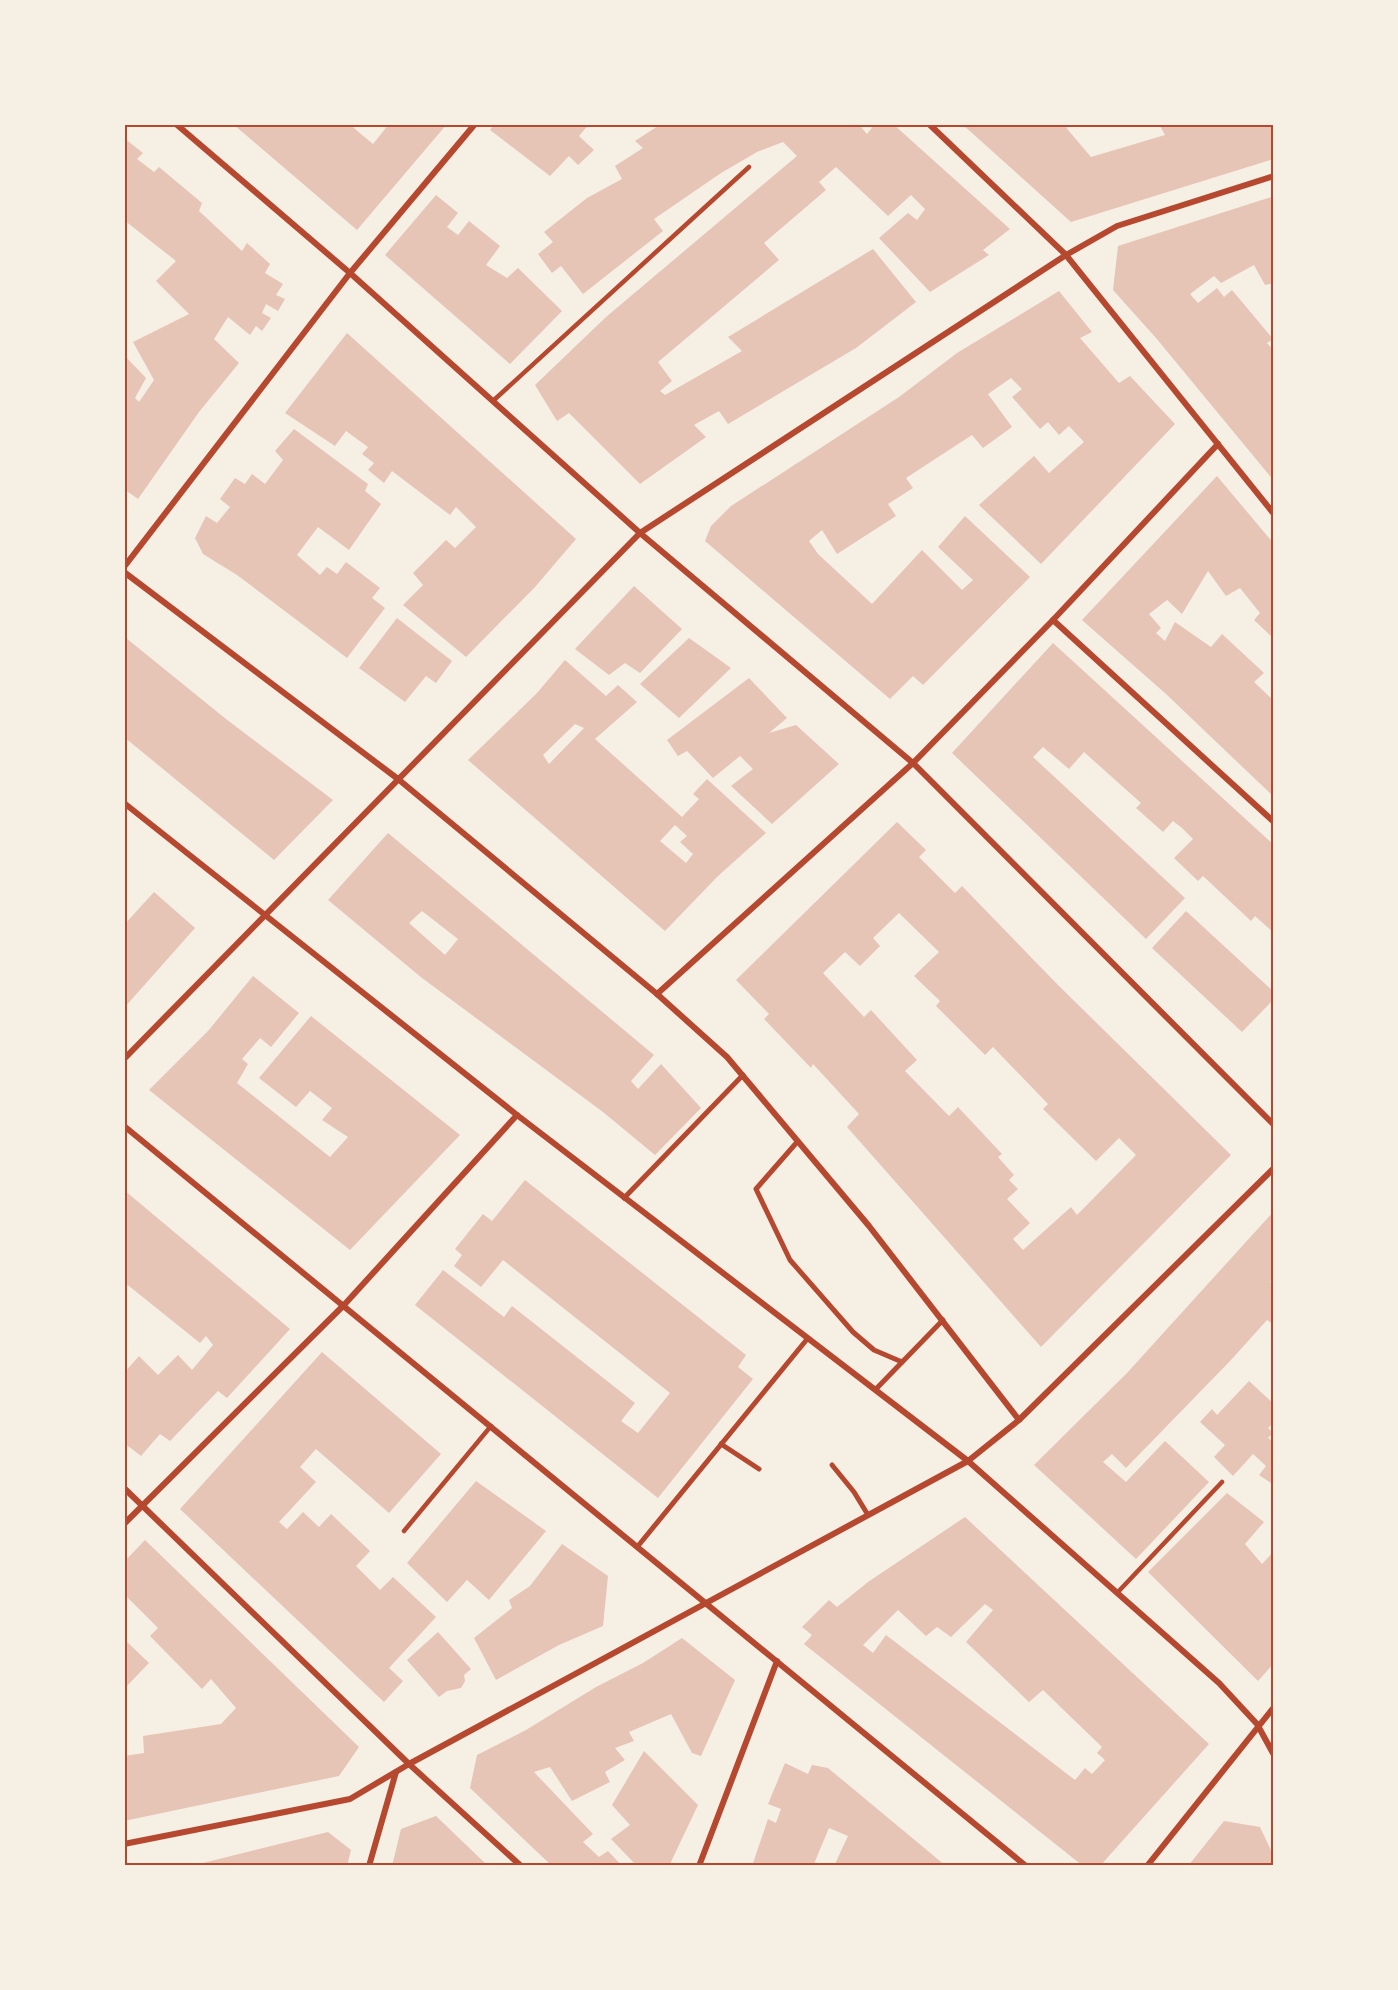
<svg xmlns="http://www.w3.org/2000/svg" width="1398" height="1990" viewBox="0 0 1398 1990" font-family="Arial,sans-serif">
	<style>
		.building { fill: #e6c5b7; fill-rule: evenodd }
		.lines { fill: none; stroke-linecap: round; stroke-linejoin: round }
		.service { stroke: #b5482f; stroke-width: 4.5 }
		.pedestrian { stroke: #b5482f; stroke-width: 5 }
		.minor { stroke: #b5482f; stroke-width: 6 }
		.neatline { fill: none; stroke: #b5482f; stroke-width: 2 }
	</style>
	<rect width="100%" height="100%" fill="#f6efe4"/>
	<!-- building -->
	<g class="building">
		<polygon points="233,124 349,124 373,144 389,124 447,124 357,230"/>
		<polygon points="495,124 589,124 579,136 594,150 578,165 569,156 550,176 490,130"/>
		<polygon points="661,124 858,124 867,134 875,124 893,124 1010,229 983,250 989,255 930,292 879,238 908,213 917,220 925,209 911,195 888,216 836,167 819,182 826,190 764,243 779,260 658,362 672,381 660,391 665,395 742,351 728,337 873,249 916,302 856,348 728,424 719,411 694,425 706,437 640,484 569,413 557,421 535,385 606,317 797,156 783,142 757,152 721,173 654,219 663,231 583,294 561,266 552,273 538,254 553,242 544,232 587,198 622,179 615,166 643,148 635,141"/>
		<polygon points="962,124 1063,124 1091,157 1165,135 1159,124 1274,124 1274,159 1071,222"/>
		<polygon points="124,138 143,153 137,159 154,172 159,167 202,203 199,211 242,251 247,243 270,264 265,273 283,284 276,295 285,299 278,311 266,304 262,313 271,318 262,331 256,326 250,335 228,317 214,339 239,363 199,412 138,499 124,489 124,355 146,378 135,398 139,402 154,380 133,342 189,314 156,281 176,261 124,220"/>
		<polygon points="436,195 458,213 447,227 458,235 469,221 500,246 486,265 507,278 518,268 562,311 510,364 385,255"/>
		<polygon points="1274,196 1274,283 1265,285 1254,265 1221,283 1214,276 1190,294 1198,303 1217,288 1224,297 1232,290 1273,339 1267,343 1274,351 1274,481 1156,338 1113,290 1118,246"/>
		<polygon points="1059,291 1092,332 1080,338 1119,383 1130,376 1175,424 1041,564 979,505 1034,456 1049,473 1084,442 1069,426 1059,435 1048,422 1040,429 1012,397 1022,389 1011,378 988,394 1012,427 983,448 972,435 906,478 913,488 888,504 896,516 837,554 822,530 809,541 818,554 872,604 922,550 962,590 973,580 938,547 965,516 1030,577 923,685 913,676 890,699 705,541 711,526 731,506 899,397 957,353"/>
		<polygon points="347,333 576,539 535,587 466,657 403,605 423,585 413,573 446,540 455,548 476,527 456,507 450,515 392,471 384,483 368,470 374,463 362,454 368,447 346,431 335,446 285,413"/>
		<polygon points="294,429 368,484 365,491 381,504 349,550 318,527 297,555 320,575 327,567 337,574 346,562 380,588 372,598 385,608 347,658 237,575 203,554 195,538 206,516 217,523 230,507 220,499 235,478 245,484 252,474 265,484 283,460 275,451"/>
		<polygon points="1217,476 1274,544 1274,639 1254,620 1260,613 1240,588 1226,596 1208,571 1182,614 1167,600 1149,614 1161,628 1156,633 1165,641 1175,622 1211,647 1222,634 1264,673 1254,682 1274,701 1274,797 1166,694 1082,620"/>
		<polygon points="634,586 682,629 640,673 625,663 609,675 575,649"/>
		<polygon points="397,618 452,661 436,683 426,676 405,702 359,668"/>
		<polygon points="126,638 226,719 333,800 274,860 124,737"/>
		<polygon points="689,638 731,668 679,718 640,684"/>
		<polygon points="1053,643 1274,845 1274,933 1255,916 1251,921 1203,876 1198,881 1174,858 1193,839 1182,828 1173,821 1163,832 1136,808 1141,803 1084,752 1069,769 1043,747 1033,757 1185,898 1146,939 952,753"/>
		<path d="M 565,660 L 606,696 L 618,685 L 637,702 L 595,739 L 682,817 L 699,799 L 693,794 L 707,779 L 766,833 L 717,877 L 665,931 L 468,760 L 537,693 ZM 575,724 L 584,728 L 549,764 L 543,755 ZM 675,825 L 687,836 L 680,842 L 693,854 L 686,863 L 660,841 Z"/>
		<polygon points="749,678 787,718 769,733 796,725 839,764 772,824 731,786 753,769 740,756 713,778 687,751 678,756 667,740"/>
		<path d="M 897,822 L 926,850 L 919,857 L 955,893 L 962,886 L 1057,984 L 1231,1155 L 1041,1347 L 847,1127 L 859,1114 L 813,1064 L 811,1068 L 764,1019 L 769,1014 L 736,980 ZM 899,913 L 939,952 L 914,976 L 940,1001 L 936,1006 L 985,1055 L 993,1047 L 1048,1104 L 1043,1109 L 1096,1161 L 1119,1138 L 1136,1155 L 1077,1215 L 1071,1207 L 1023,1250 L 1013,1239 L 1030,1223 L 1007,1199 L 1018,1189 L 1009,1180 L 1014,1175 L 998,1157 L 1002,1154 L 958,1107 L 949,1116 L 905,1071 L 917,1060 L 871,1010 L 864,1017 L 823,973 L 845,952 L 860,966 L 880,946 L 873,938 Z"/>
		<path d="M 388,833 L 654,1055 L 631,1081 L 638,1089 L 661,1064 L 701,1108 L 655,1155 L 603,1112 L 422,978 L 328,900 ZM 422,911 L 458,939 L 445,955 L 409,923 Z"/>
		<polygon points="154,892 195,928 124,1008 124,925"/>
		<polygon points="1186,911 1274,992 1274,999 1242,1032 1152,948"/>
		<polygon points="253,976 299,1013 271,1047 260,1038 242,1059 248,1064 237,1083 330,1157 348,1137 322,1120 332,1108 310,1091 296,1107 259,1078 311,1016 460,1135 350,1250 149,1090 208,1031"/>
		<polygon points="525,1180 746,1355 738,1367 753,1379 658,1498 415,1305 443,1270 504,1317 512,1306 635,1403 621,1421 638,1433 670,1393 503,1260 481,1287 454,1266 462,1255 455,1249 483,1214 492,1221"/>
		<polygon points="124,1190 290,1329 227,1398 218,1391 170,1441 160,1434 141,1456 124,1443 124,1373 139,1356 158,1375 178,1355 192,1370 213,1345 206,1336 200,1343 124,1282"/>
		<polygon points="1274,1211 1274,1278 1270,1282 1274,1286 1274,1325 1267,1320 1231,1360 1126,1468 1112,1454 1103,1462 1126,1482 1165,1441 1209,1482 1136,1559 1034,1465 1127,1373"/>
		<polygon points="322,1352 441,1454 389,1513 316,1449 300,1467 316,1482 279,1522 287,1529 303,1512 319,1527 331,1514 370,1551 356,1566 380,1590 393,1577 436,1617 389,1668 403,1681 384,1702 180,1509"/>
		<polygon points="1249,1381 1274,1404 1274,1422 1268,1428 1273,1433 1268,1438 1274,1442 1274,1485 1259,1475 1266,1466 1253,1454 1233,1476 1214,1457 1225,1445 1200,1422 1212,1409 1217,1415"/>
		<polygon points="476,1481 546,1531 489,1600 467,1580 447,1602 407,1563"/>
		<polygon points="1227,1493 1264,1522 1245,1544 1262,1564 1274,1551 1274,1663 1258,1681 1148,1572"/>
		<path d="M 965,1517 L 1209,1744 L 1100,1866 L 1083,1866 L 804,1644 L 812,1635 L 802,1627 L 829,1600 L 837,1607 L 868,1582 ZM 985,1604 L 993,1610 L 966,1642 L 1029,1702 L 1043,1690 L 1102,1747 L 1097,1753 L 1105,1760 L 1092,1774 L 1085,1768 L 1075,1780 L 886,1635 L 873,1653 L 863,1645 L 898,1610 L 926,1636 L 937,1627 L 951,1637 Z"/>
		<polygon points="145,1540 359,1747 339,1776 124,1821 124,1756 144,1753 143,1736 221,1724 236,1708 211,1679 202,1689 150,1636 158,1628 124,1594 124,1562"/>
		<polygon points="562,1544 608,1576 603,1626 559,1645 496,1680 474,1638 512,1608 509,1600 530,1586"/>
		<polygon points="438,1632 471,1669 464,1675 465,1681 461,1688 447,1691 439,1697 407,1660"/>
		<polygon points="682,1638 735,1680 701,1756 692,1753 671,1714 629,1732 634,1741 615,1748 625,1760 605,1772 610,1782 572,1801 550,1767 534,1772 593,1834 583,1842 599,1857 608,1851 622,1866 552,1866 470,1788 477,1755 526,1730 596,1687 643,1663"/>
		<polygon points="124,1639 149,1663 124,1689"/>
		<polygon points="644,1751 698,1805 669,1866 637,1866 611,1839 630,1825 612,1805"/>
		<polygon points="785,1763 808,1774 812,1765 828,1768 946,1866 834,1866 848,1836 829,1828 813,1866 752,1866 768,1819 776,1823 781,1809 768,1804"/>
		<polygon points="436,1816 488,1866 392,1866 401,1829"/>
		<polygon points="1224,1821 1260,1827 1274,1857 1274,1866 1188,1866"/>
		<polygon points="328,1832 351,1850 347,1866 191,1866"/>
	</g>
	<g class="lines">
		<!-- service -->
		<g class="service">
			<polyline points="494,400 749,167"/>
			<polyline points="404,1531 491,1426"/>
			<polyline points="1117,1593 1222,1482"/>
		</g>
		<!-- pedestrian -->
		<g class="pedestrian">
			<polyline points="798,1141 756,1189 790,1260 853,1332 874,1350 902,1362"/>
			<polyline points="624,1198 743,1075"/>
			<polyline points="875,1390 943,1320"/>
			<polyline points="721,1444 759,1469"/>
			<polyline points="832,1465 854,1492 868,1515"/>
			<polyline points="638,1546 808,1338"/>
		</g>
		<!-- minor -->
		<g class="minor">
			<polyline points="176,124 350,273 640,533 913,763 1274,1125"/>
			<polyline points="929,124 1066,255 1274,514"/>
			<polyline points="124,567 350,273 475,124"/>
			<polyline points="124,572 398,779 657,994 727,1057 869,1226 1019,1420"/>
			<polyline points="1053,620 1274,822"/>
			<polyline points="124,803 517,1115 968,1461 1219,1683 1257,1724 1274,1755"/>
			<polyline points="657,994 913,763 1053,620 1218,444"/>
			<polyline points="124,1059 640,533 1066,255 1117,226 1274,176"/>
			<polyline points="124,1126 1026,1866"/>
			<polyline points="124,1488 409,1764 521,1866"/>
			<polyline points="124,1524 344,1305 517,1115"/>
			<polyline points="124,1844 350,1799 409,1764 968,1461 1019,1420 1274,1168"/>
			<polyline points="369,1866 396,1772"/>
			<polyline points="699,1866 777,1661"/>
			<polyline points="1147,1866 1274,1707"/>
		</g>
	</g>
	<!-- border -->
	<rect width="1398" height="1990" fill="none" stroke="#f6efe4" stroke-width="252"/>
	<rect x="126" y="126" width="1146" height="1738" class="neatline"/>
</svg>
